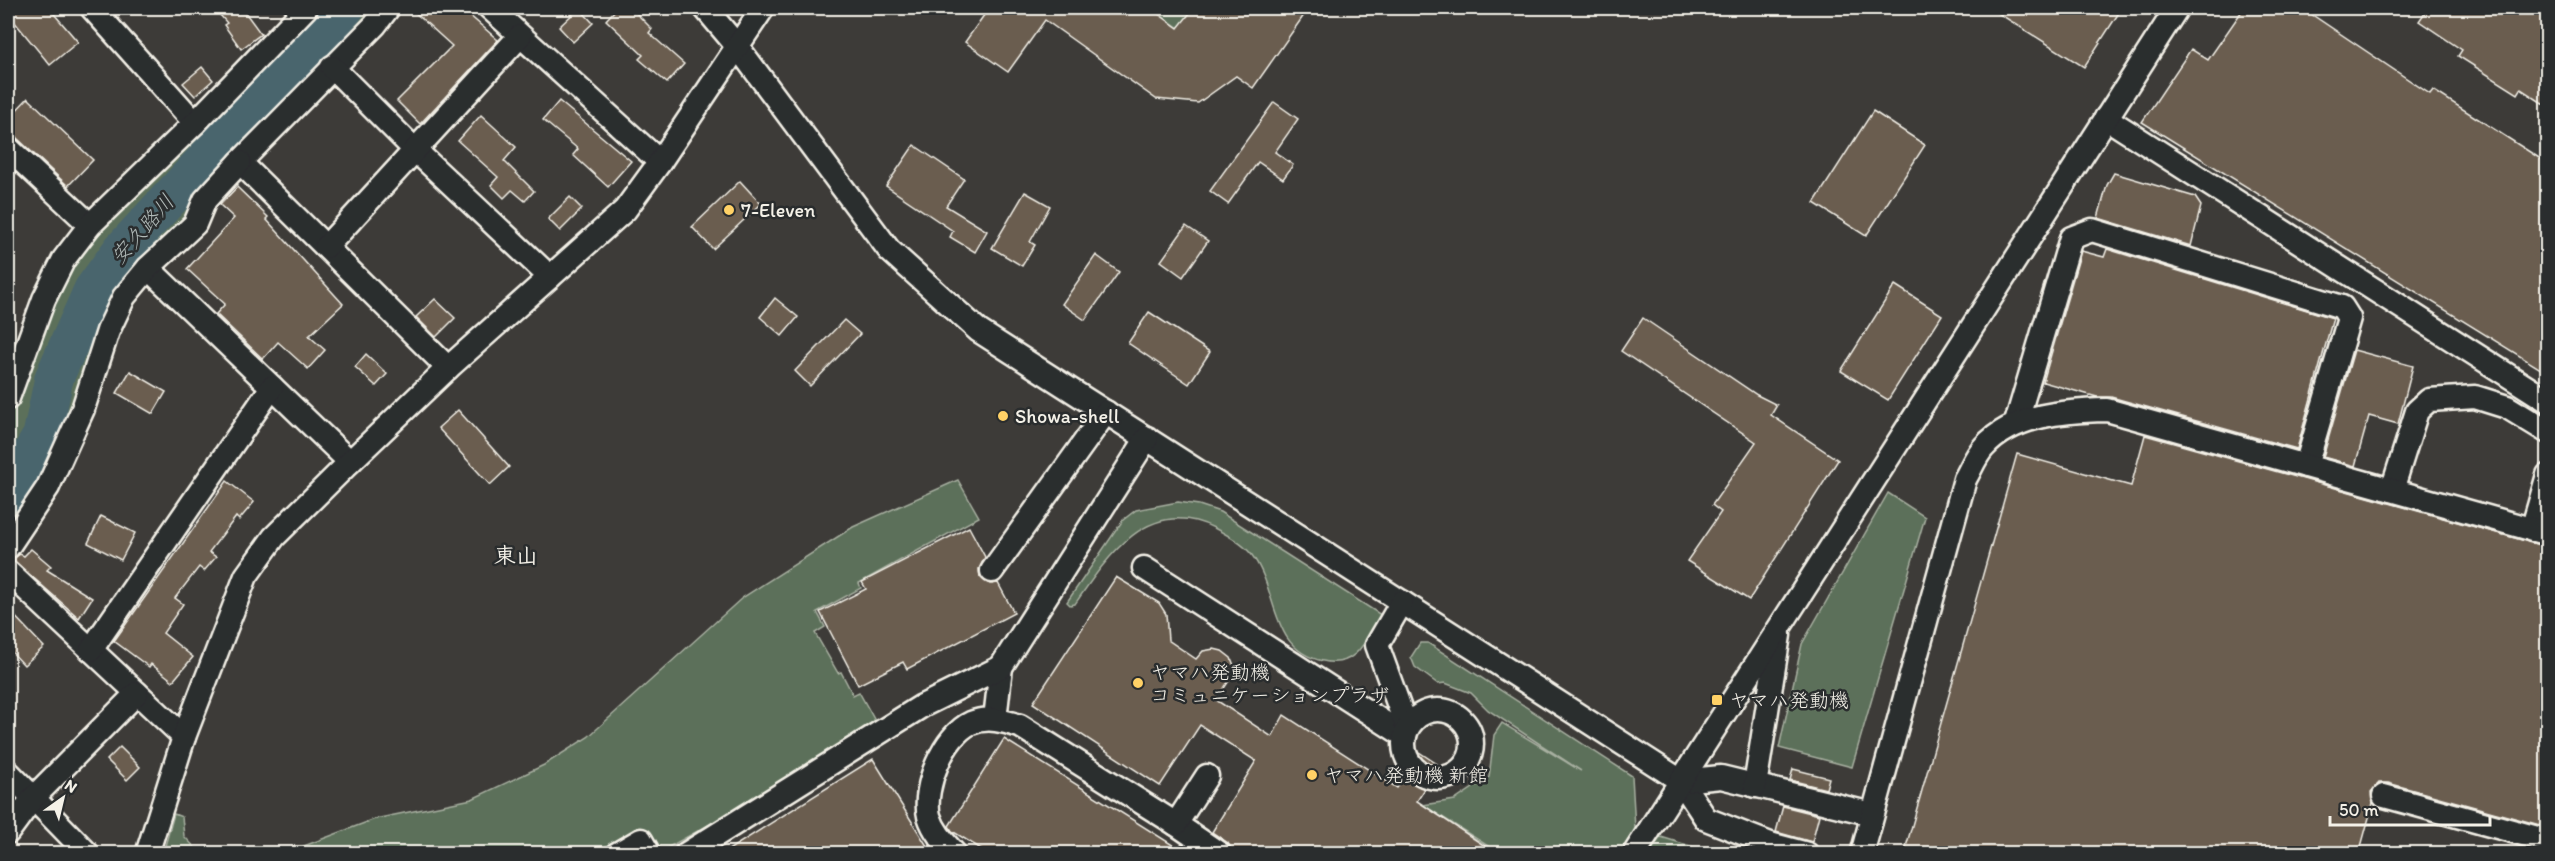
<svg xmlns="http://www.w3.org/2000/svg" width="2555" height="861" viewBox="0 0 2555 861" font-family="Itim,'Klee One',sans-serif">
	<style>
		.green { fill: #5c705a; stroke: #a8b0a1; stroke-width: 1.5 }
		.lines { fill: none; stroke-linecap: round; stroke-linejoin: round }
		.river { stroke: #49656d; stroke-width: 39 }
		.building { fill: #6a5d50; stroke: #f4f1e8; stroke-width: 1.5 }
		.minor-casing { stroke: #f4f1e8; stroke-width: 27 }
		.minor { stroke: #2a2d2e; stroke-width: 22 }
		.poi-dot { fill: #ffd166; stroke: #2a2d2e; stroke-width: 2 }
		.labels { text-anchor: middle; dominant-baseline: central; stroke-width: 5; stroke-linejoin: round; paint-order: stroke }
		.poi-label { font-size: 20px; fill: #f4f1e8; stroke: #2a2d2e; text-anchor: start }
		.water-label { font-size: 21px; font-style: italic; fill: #b0b9b7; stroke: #2a2d2e }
		.quarter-label { font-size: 22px; font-weight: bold; fill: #f4f1e8; stroke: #2a2d2e }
	</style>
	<rect width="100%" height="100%" fill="#3d3b38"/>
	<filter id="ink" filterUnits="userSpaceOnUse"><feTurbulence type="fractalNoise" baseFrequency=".0167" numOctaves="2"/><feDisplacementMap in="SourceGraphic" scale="12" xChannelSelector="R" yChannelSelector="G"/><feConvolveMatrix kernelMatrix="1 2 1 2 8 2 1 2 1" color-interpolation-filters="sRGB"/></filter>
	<g filter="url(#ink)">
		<!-- green -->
		<g class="green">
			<polygon points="305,8 384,8 120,306 69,436 8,546 8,398 69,252"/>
			<polygon points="1151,8 1194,8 1179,28"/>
			<polygon points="958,480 979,517 859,583 861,588 817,612 825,627 815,633 838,673 841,672 853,695 859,692 880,730 658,853 283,854 375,819 472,799 544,765 588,737 742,598 853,527"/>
			<polygon points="1888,493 1925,517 1852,767 1779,748 1802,644"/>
			<path d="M 1178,502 L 1199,505 L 1220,512 L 1381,615 C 1366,639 1357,669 1323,661 C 1270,650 1279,595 1254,558 C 1246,545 1228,535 1214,528 C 1148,495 1107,557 1075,604 L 1070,605 L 1067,602 L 1123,520 L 1136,510 Z"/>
			<polygon points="1420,643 1428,643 1632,776 1635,829 1620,853 1499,853 1423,805 1455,800 1489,777 1494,735 1502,723 1581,771 1488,710 1471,693 1445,683 1438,684 1415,667 1411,657"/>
			<polygon points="174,814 182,817 184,836 200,853 163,853"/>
			<polygon points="1661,837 1713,853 1649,853"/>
		</g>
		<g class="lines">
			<!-- river -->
			<polyline class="river" points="8,493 42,436 54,378 93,290 122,250 345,8"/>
		</g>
		<!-- building -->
		<g class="building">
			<polygon points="8,8 49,8 78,42 50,65 8,14"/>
			<polygon points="214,8 242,8 261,34 241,49 224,25 227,23"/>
			<polygon points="410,8 461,8 498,40 420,124 397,101 452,46"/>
			<polygon points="579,8 593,23 573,42 559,27"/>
			<polygon points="617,8 631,8 652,29 649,33 684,64 667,83 639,59 643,55 606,20"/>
			<polygon points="989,8 1150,8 1178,28 1194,8 1309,8 1253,88 1236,76 1198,103 1156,99 1045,20 1008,72 965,42"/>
			<polygon points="1990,8 2122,8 2084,67"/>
			<polygon points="2244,8 2302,8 2430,94 2433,90 2547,163 2547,373 2142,122 2191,49 2208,60"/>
			<polygon points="2428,8 2534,8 2547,16 2547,106 2521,89 2518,94 2458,56 2462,50 2419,21"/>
			<polygon points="202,67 213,80 195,96 183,83"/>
			<polygon points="28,98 93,160 68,186 17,138 8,133 8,119"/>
			<polygon points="559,101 631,161 608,187 573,155 578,149 543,120"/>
			<polygon points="1274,102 1298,119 1275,152 1293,165 1283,179 1258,162 1228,204 1210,191"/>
			<polygon points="1873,111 1925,145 1866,236 1814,203"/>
			<polygon points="481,115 516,147 504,161 534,191 525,201 512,190 504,198 491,185 498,177 458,141"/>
			<polygon points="914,145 964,179 946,206 987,231 975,252 950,237 953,231 886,186"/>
			<polygon points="2114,173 2195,197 2201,206 2191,246 2098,218 2107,185"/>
			<polygon points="740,181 761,204 713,249 692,227"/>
			<polygon points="237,187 268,217 266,219 343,304 309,336 325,350 308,369 278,342 263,359 216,314 225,304 187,269 234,218 220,205"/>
			<polygon points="1025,192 1050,206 1030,242 1035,245 1022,266 992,248"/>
			<polygon points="570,197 582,209 560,231 548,219"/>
			<polygon points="1186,226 1208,241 1183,277 1161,261"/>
			<polygon points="2107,249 2333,318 2297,449 2111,397 2097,397 2043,382 2081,251 2104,257"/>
			<polygon points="1096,255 1119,272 1085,320 1062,304"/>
			<polygon points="1895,285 1942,315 1888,400 1841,371"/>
			<polygon points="775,298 798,317 782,336 760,317"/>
			<polygon points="435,299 455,318 436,337 416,317"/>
			<polygon points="1149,312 1210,352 1189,384 1128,343"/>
			<polygon points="1643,318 1757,395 1777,405 1771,415 1838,460 1749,600 1687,561 1721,512 1712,505 1756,442 1621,351"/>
			<polygon points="844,320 860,334 810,386 795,371"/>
			<polygon points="2354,350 2413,366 2398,424 2369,416 2355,466 2323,457"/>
			<polygon points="366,354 387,374 376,386 355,367"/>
			<polygon points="130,371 166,392 153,414 117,393"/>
			<polygon points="458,410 509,467 490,485 438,428"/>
			<polygon points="2145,435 2547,547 2547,827 2388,783 2379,783 2371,792 2373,803 2359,854 1904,854 2017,454 2131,486"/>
			<polygon points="227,481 254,502 239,520 236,517 209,552 216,557 204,571 199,567 175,598 183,604 163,633 193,657 173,681 151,664 149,667 114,641"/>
			<polygon points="101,516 135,533 121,560 88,543"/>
			<polygon points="969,527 985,557 979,569 980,577 990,584 998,583 1014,613 907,669 903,662 858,685 820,612 866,589 862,582"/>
			<polygon points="31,549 51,566 47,570 92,598 79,618 12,559 20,554 24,556"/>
			<polygon points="1116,577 1159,603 1166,614 1168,640 1196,659 1203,651 1214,649 1222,651 1231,658 1235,668 1233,675 1216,700 1272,737 1284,715 1397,788 1419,752 1440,766 1417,801 1497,854 1233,854 1228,843 1212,832 1256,761 1200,725 1160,786 1033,703"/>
			<polygon points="8,609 44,647 24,665 8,648"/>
			<polygon points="1004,739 1187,854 989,854 952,831 949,826"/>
			<polygon points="120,747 140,767 127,780 107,760"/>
			<polygon points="873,759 932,854 722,854"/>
			<polygon points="1793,769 1829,778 1826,789 1790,780"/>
			<polygon points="1783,806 1819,815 1812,842 1776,832"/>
		</g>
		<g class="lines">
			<!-- minor casing -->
			<g class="minor-casing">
				<g id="minor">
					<polyline points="92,8 195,123"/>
					<polyline points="388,8 375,25 240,162 448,368"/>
					<polyline points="490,8 660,162"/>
					<polyline points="705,8 737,46 889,250 979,331 1681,781 1706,819 1773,845 1807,854"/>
					<polyline points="332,67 415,150 550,277"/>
					<polyline points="2106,118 2548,401"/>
					<polyline points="8,148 90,225"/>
					<polyline points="326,247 520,36"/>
					<polyline points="148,268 350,462"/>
					<polyline points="8,398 44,299 64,259 90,225 195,123 306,8"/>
					<polyline points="2016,423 2071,238 2092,230 2342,307 2349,318 2306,466"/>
					<polyline points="2392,490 2417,411 2429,400 2475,397 2507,407 2548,432"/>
					<polyline points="2532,530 2548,475"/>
					<polyline points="8,547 48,487 83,409 108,331 124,297 148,268 195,224 205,200 240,162"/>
					<polyline points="1144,568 1405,736"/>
					<polyline points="992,571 1106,412"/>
					<polyline points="8,572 184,737"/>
					<polyline points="1402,602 1377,645 1407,728"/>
					<polyline points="91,650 272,387"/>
					<circle cx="1438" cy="744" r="34"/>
					<polyline points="995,719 1001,667"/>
					<polyline points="8,772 88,854"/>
					<polyline points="1681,781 1721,777 1872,814"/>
					<polyline points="1755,786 1779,635"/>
					<polyline points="2384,796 2548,841"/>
					<polyline points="1176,824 1220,854"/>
					<polyline points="8,832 33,798 137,693"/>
					<polyline points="147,854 184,737 246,576 274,537 350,462 448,368 625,210 660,162 763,8"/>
					<polyline points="617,854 641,840 649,854"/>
					<polyline points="686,854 922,706 1001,667 1147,438"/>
					<path d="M 955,854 C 944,842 934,832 929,816 C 922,788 944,735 971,723 C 988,716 1004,721 1020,726 L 1176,824 L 1207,776"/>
					<polyline points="1634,854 2177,8"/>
					<path d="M 1862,854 L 1965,479 C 1971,469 1976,455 1984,447 C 2014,414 2065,411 2107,410 L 2548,534"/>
				</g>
			</g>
			<!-- minor -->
			<use href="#minor" class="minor"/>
		</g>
	</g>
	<!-- markers -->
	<g class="poi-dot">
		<circle cx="729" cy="210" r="6"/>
		<circle cx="1003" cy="416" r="6"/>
		<circle cx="1138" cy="683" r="6"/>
		<rect x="1711" y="694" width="12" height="12" rx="3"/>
		<circle cx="1312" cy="775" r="6"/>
	</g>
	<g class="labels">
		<!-- poi labels -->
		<g class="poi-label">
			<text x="741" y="210">7-Eleven</text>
			<text x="1015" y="416">Showa-shell</text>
			<text x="1150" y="672">ヤマハ発動機<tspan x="1150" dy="23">コミュニケーションプラザ</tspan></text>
			<text x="1729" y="700">ヤマハ発動機</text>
			<text x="1324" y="775">ヤマハ発動機 新館</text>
		</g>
		<!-- water labels -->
		<g class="water-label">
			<text transform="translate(142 229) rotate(-49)">安久路川</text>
		</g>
		<!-- quarter labels -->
		<g class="quarter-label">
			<text x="516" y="555">東山</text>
		</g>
	</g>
	<!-- margin -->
	<rect width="2555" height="861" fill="none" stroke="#2a2d2e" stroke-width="30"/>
	<rect x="15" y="15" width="2525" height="831" fill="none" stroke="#f4f1e8" stroke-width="2" filter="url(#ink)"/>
	<!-- north arrow -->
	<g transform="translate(63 798) rotate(34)" stroke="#2a2d2e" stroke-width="4.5" paint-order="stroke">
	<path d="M0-4.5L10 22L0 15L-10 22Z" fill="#f4f1e8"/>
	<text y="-9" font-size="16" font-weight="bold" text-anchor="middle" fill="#f4f1e8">N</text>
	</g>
	<!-- scale -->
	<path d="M2330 816v9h160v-9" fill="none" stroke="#f4f1e8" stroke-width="3"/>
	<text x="2339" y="816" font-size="18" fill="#f4f1e8" stroke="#2a2d2e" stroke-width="4.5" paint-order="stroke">50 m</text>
</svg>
